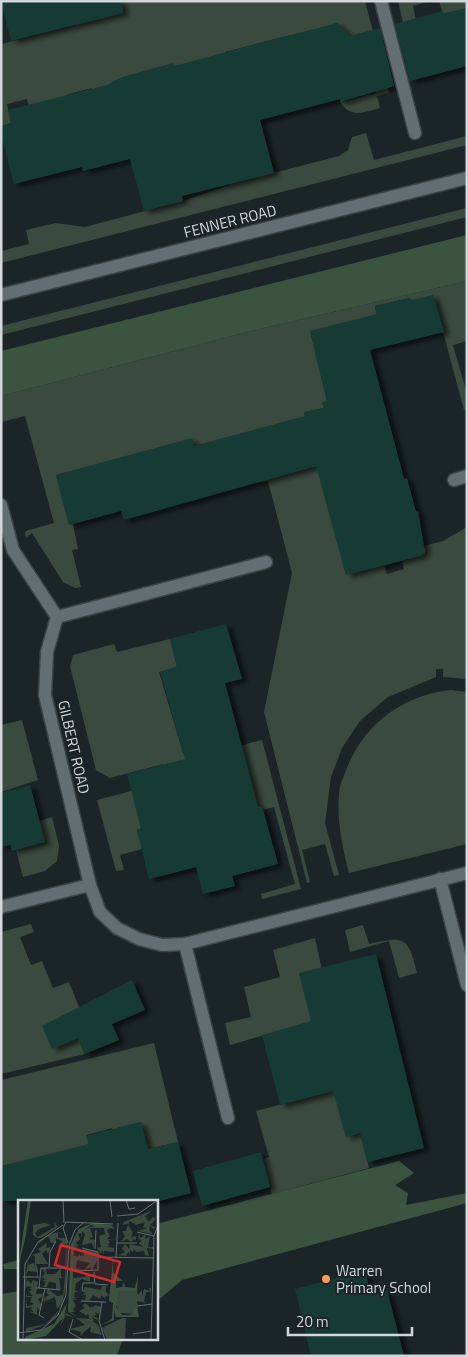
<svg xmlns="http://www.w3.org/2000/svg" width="468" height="1357" viewBox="0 0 468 1357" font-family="'Titillium Web',sans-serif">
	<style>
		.green { fill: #3b4a3e }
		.forest { fill: #3c5340 }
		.building { fill: #193b35; filter: url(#shadow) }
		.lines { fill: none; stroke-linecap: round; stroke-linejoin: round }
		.lane-casing { stroke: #3a4345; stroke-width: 15 }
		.street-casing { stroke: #3a4345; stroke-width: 15 }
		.secondary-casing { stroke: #3a4345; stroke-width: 15 }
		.lane { stroke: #626e71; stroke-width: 12 }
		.street { stroke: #626e71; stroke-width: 12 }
		.secondary { stroke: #626e71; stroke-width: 12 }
		.poi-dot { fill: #fd9c56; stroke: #1b2528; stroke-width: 2 }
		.labels { text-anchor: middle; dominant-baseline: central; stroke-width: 4; stroke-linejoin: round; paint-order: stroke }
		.street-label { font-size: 15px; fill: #d2d8da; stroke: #1b2528 }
		.poi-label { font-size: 15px; fill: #d2d8da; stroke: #1b2528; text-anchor: start }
		.inset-road { fill: none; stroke: #646d6f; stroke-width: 1 }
		.view { fill: #d62828; fill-opacity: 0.15; stroke: #d62828; stroke-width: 2.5 }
		.inset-edge { fill: none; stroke: #d2d8da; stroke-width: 2.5 }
	</style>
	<defs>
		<filter id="shadow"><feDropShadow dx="5.5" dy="3" stdDeviation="2.5" flood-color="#0009"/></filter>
	</defs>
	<rect width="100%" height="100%" fill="#1b2528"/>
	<!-- green -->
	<g class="green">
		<polygon points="71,1 365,1 375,39 366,32 346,37 344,30 337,23 293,44 290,35 225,52 244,124 188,63 118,79 113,82 96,102 92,88 69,94 30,110 27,99 7,104 11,123 1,126 1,44 77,25"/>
		<polygon points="398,1 430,1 413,6 416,21 404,27"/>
		<polygon points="439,1 467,1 467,8 443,14"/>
		<path d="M 382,65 L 389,93 L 377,96 L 380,108 C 364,112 351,119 340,102 L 376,93 L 369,68 Z"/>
		<polygon points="366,133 374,160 467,136 467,145 1,263 1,251 29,244 26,230 56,223 85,227 183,201 239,182 339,156 348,150 352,137"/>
		<polygon points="467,208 467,217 1,335 1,326"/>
		<polygon points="467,281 467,341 453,345 467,394 467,409 464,410 438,313 415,318 410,298 375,306 377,317 355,320 310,331 327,401 322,403 324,408 304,412 330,516 339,522 335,533 346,575 384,565 387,574 404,569 402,561 420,556 424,546 443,541 467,527 467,679 443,677 443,669 436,669 436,677 388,697 360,721 342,748 331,777 325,823 339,875 334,876 325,844 302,850 310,882 307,883 264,712 292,573 268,481 261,482 248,432 194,446 192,439 56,475 69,524 73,524 78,549 72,550 81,587 75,588 63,582 32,533 27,537 25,535 26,531 54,523 25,416 1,422 1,396 255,330"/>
		<polygon points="170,639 177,667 159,672 183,753 206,755 262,740 301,889 262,899 261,894 295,884 274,807 263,810 262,806 258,807 255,795 137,830 142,849 120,855 124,870 116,871 97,800 131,791 164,766 163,764 110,778 96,770 70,666 73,655 114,644 117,652"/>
		<path d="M 451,690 L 467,692 L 467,844 L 349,873 C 342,846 337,822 339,794 C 339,785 345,774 348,765 C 367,722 404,695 451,690 Z"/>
		<polygon points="22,720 38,780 1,792 1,725"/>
		<polygon points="52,817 59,846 57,861 45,871 23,877 16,850 45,842 39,821"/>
		<polygon points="31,924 34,932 20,937 31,965 42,961 53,988 69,982 79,1007 71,1041 78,1038 85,1054 1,1074 1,932"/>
		<path d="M 363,925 L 369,944 C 405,936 408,936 417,973 L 399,978 L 389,941 L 350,952 L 345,930 Z"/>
		<polygon points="315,938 352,1109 339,1112 346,1136 360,1133 369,1168 272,1194 263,1159 269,1157 256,1111 318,1095 299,1025 230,1045 225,1023 251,1017 244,987 280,977 273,950"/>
		<polygon points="154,1043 178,1142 148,1149 141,1122 117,1128 122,1149 118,1150 112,1128 86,1135 89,1144 7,1177 5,1165 1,1165 1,1080"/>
	</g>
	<!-- forest -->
	<g class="forest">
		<polygon points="467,235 467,281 255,330 1,396 1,351"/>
		<polygon points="399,1161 414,1173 395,1185 408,1193 406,1205 467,1193 467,1203 182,1280 156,1302 156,1224"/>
		<polygon points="19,1260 19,1269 4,1269 3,1264"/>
		<polygon points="19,1291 19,1338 123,1338 117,1356 1,1356 1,1294"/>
	</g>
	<!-- building -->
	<g class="building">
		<polygon points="1,1 121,1 123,13 11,41"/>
		<polygon points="467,8 467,66 410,81 395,24 442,11 443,14"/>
		<polygon points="337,23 350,36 380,28 394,86 340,102 340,99 260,120 274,173 182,196 183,201 144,211 130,159 83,171 82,167 14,184 1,135 1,126 11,123 8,110 107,85 122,77 173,63 174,66"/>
		<polygon points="433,295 444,332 370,350 404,479 407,478 416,512 418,511 425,553 420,556 346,575 316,466 124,520 121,511 69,525 56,475 192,438 194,446 305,416 304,412 324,408 322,403 327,401 310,331 377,314 375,306 410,298 411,300"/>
		<polygon points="226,624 242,679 225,683 258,807 262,806 278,864 232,876 235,886 203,894 196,867 149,879 137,830 141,829 127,774 185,759 160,672 177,667 170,639"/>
		<polygon points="30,785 45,842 12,851 10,845 1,847 1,793"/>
		<polygon points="376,954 424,1148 368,1162 360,1133 346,1137 333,1091 280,1105 262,1035 311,1021 299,973"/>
		<polygon points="132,980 145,1010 112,1024 119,1040 84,1054 78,1038 52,1049 42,1026"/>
		<polygon points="141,1122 148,1149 178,1142 191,1193 159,1201 1,1201 1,1166 89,1144 86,1136"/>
		<polygon points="261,1152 270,1187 202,1206 193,1171"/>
		<polygon points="365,1271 371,1294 387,1290 404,1356 311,1356 295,1289"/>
	</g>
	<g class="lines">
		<!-- lane casing -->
		<g class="lane-casing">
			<g id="lane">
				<polyline points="1,505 13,550"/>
				<polyline points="145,594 266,562"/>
				<polyline points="185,944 228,1118"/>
			</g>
		</g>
		<!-- street casing -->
		<g class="street-casing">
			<g id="street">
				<polyline points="381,1 415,133"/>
				<polyline points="454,480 467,476"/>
				<polyline points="13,550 57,617 47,652 45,695 90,885 100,912 117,928 139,939 162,945 185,944 467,873"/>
				<polyline points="57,617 145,594"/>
				<polyline points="440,879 467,985"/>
				<polyline points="1,907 90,885"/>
			</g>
		</g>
		<!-- secondary casing -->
		<g class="secondary-casing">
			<polyline id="secondary" points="1,295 467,178"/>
		</g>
		<!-- lane -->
		<use href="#lane" class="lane"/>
		<!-- street -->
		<use href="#street" class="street"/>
		<!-- secondary -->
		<use href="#secondary" class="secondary"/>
	</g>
	<!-- markers -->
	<circle class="poi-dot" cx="326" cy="1279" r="5"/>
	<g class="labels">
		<!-- street labels -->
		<g class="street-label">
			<text transform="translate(230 221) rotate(-14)">FENNER ROAD</text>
			<text transform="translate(74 747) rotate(77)">GILBERT ROAD</text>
		</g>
		<!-- poi labels -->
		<g class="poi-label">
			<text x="336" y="1270">Warren<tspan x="336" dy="17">Primary School</tspan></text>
		</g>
	</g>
	<!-- overview -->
	<g transform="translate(18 1200)">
		<rect width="140" height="140" fill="#1b2528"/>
		<path d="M 135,10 L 127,16 L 131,22 L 135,17 L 138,19 L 132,25 L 137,27 L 136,29 L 132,26 L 131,30 L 135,34 L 120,31 L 129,28 L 125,27 L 127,22 L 118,25 L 112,21 L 110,25 L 115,33 L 113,37 L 118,36 L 118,40 L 113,38 L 116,40 L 113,42 L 109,39 L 103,42 L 107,36 L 104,31 L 108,31 L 110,24 L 104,25 L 106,22 ZM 36,22 L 40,27 L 23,38 L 19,38 L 15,35 L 15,25 L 27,23 L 33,25 L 21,29 L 17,33 L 19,37 L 37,27 ZM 78,25 L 93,27 L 89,30 L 92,36 L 89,39 L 97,40 L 90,40 L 92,43 L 89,45 L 92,45 L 89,47 L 96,48 L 96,52 L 86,51 L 85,56 L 85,51 L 82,53 L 79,48 L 83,47 L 81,36 L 87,34 L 86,28 L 72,28 L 75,37 L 71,39 L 77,40 L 75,48 L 74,43 L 64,45 L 68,30 L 67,34 L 64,31 L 64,37 L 63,33 L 60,34 L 62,39 L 58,43 L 61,45 L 57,46 L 61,47 L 57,48 L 61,50 L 56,50 L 55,55 L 60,57 L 61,54 L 63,57 L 64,54 L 66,57 L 65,49 L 79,52 L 79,61 L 73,71 L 73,67 L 66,70 L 72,63 L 59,60 L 58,68 L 63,69 L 55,71 L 55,78 L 67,77 L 68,73 L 72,75 L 72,82 L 64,79 L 58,83 L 57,90 L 61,92 L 57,92 L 56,97 L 61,98 L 55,98 L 59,100 L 55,100 L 58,106 L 55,109 L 57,112 L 53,112 L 59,117 L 50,112 L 56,43 L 58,37 L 62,31 ZM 40,32 L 40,38 L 49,38 L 49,43 L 48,87 L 44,105 L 37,117 L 29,124 L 8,132 L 8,128 L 28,124 L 41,110 L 44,103 L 39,109 L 37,97 L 28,101 L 27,98 L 27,104 L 25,99 L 31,95 L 28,92 L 30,89 L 39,96 L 45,95 L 47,78 L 41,78 L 43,90 L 38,89 L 38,83 L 31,82 L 29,87 L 25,87 L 28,82 L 24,80 L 28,80 L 23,77 L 27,74 L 25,69 L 23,70 L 24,69 L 28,68 L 29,74 L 37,74 L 43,68 L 43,77 L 47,78 L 48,44 L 40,47 L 44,41 L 38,38 L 37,43 L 33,43 L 30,36 L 17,47 L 22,41 L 30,35 L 36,33 L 41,32 L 47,36 ZM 121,33 L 122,38 L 128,34 L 127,39 L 132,36 L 130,47 L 135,47 L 135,49 L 129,48 L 131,56 L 127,55 L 126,51 L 118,52 L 116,49 L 115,52 L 112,50 L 112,56 L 111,51 L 108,56 L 100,55 L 107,52 L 104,49 L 107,44 L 111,49 L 112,44 L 125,47 L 121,43 L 124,40 L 120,39 ZM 29,43 L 28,48 L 33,47 L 30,54 L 28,50 L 24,54 L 30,64 L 18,64 L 20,70 L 20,75 L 19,76 L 19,72 L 10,71 L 8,75 L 10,60 L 10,65 L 16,63 L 17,66 L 17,56 L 14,55 L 23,52 L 20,49 ZM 9,78 L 8,83 L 10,80 L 13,84 L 15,80 L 20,82 L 18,94 L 25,94 L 25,90 L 25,93 L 24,97 L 20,99 L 23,104 L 23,110 L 23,106 L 21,110 L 19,107 L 19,115 L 12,112 L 16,112 L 12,109 L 16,107 L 8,108 L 8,98 L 9,106 L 16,105 L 13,104 L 16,104 L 12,102 L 14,97 L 8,97 L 8,92 L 9,96 L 15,96 L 11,92 L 14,89 L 11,89 L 14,87 L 8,86 L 7,91 L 6,81 ZM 84,86 L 88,86 L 88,92 L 96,100 L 90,95 L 86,98 L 84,95 L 82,99 L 75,95 L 71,101 L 63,100 L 67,100 L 68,95 L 65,95 L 68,92 L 64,92 L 67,87 L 83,90 ZM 131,88 L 133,88 L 132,103 L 133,92 L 128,92 L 126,101 L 128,103 L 119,101 L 120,113 L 119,107 L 116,114 L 101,113 L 98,104 L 101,91 L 119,91 L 120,95 L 124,90 L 124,96 L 126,89 L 132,91 ZM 67,103 L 73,108 L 74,105 L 74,108 L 77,105 L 83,107 L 81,114 L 77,112 L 78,115 L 74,116 L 80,118 L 79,120 L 74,117 L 76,121 L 74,121 L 80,125 L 84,135 L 72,132 L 73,126 L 62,136 L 63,132 L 52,129 L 67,125 L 57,117 L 78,126 L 60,118 L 71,119 L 70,113 L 69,116 L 61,111 L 67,108 L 64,106 ZM 104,118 L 108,118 L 107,140 L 89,140 L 84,128 Z" fill="#3b4a3e"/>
		<path d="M 10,0 L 13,0 L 8,35 L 0,68 ZM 75,23 L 93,25 L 97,29 L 73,25 L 60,34 L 56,43 L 53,105 L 50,112 L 53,44 L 61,29 ZM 95,59 L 95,73 L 105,81 L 98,81 L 98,88 L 104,87 L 106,82 L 107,87 L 117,88 L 120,75 L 119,91 L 101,91 L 98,107 L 104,115 L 111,115 L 115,114 L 119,106 L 121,117 L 98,117 L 96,111 L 96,120 L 83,125 L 94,119 L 95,103 L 91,101 ZM 49,103 L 46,117 L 48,113 L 56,118 L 48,115 L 42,126 L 45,118 L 28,136 L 7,140 L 7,137 L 36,124 Z" fill="#3c5340"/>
		<path class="inset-road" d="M 45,0 L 46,23M 92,0 L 94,17M 108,0 L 111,9 L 117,8M 99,16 L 120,14 L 140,0M 119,32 L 136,36M 50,43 L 45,28 L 48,22 L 95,24M 98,43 L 119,43M 77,49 L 78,30M 81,57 L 136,58M 98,57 L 100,23M 31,67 L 32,52 L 38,41M 56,71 L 80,70 L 80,52 L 64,48M 76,72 L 77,84 L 90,85M 5,77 L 21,77M 18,88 L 21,88 L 23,68 L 47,68M 21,88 L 42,90M 64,91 L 65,83 L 76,83M 63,101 L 88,102M 84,102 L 81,121 L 87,140M 119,106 L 134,104M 26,118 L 21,115 L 27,88M 55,119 L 51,132 L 65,140M 0,133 L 23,130 L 40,115 L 48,95 L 51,45 L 57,30 L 65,23M 115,134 L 133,131M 5,140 L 7,64 L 20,42 L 45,25M 133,140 L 136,36 L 140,25"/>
		<path class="view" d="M 43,45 L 102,62 L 96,82 L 37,65 Z"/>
		<rect width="140" height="140" class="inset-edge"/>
	</g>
	<!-- border -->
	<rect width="468" height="1357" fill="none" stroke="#d2d8da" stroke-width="5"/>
	<!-- scale -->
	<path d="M288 1327v8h124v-8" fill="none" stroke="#d2d8da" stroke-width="2.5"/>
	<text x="296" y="1327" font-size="15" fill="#d2d8da" stroke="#1b2528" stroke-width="4" paint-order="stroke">20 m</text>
</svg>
